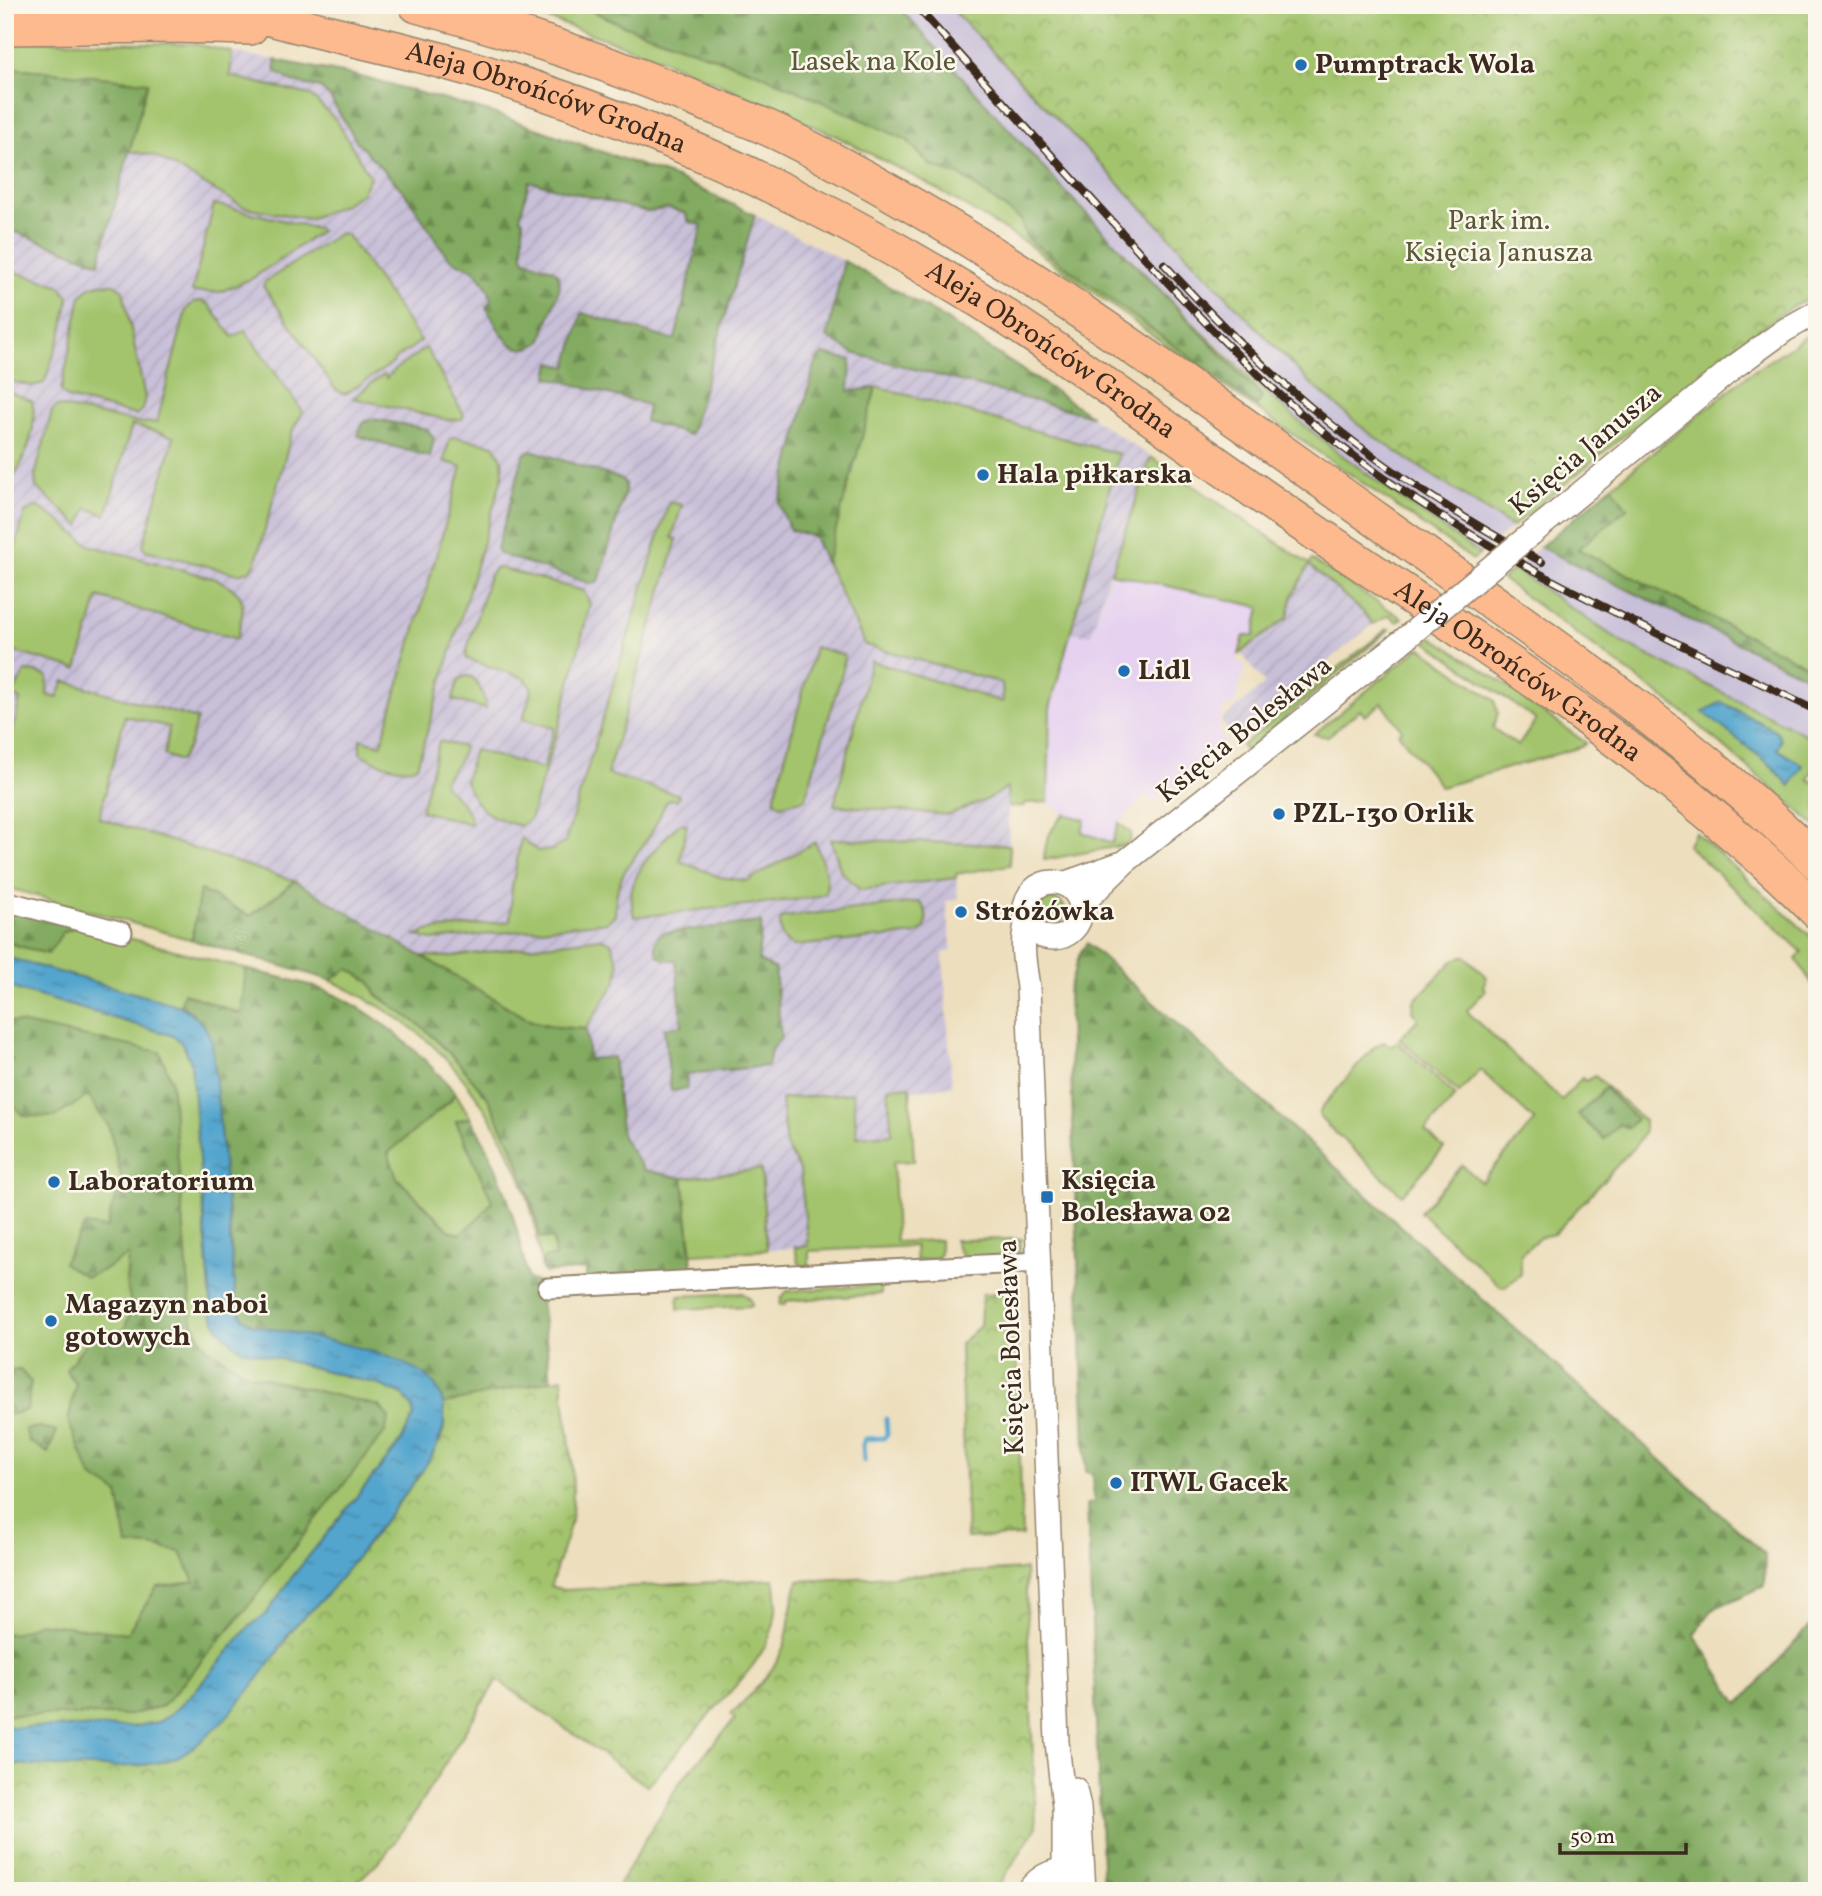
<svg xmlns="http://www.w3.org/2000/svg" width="1822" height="1896" viewBox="0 0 1822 1896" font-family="Vollkorn,serif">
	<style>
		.built { fill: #e6d2f0 }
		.industrial { fill: url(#industrial-furrows) }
		.railway { fill: #c8bfd8 }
		.green { fill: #a3c46d; stroke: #6f7746; stroke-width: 2; fill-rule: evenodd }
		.forest { fill: url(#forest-firs); stroke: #5e6a3f; stroke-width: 2 }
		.park { fill: url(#park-crowns); stroke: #6f7746; stroke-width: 2 }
		.water { fill: url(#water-ripples); stroke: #476876; stroke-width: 2 }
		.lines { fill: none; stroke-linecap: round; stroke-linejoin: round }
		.stream { stroke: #53a5ce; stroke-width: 5 }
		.minor-casing { stroke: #94846e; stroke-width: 23 }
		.tertiary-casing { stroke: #94846e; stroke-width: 26 }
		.motorway-casing { stroke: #94846e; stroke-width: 38 }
		.minor { stroke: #fff; stroke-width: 19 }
		.tertiary { stroke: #fff; stroke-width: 23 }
		.motorway { stroke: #fcba8e; stroke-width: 35 }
		.rail-casing { stroke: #3b2a1e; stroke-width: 8 }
		.rail { stroke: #fbf7ec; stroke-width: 5; stroke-dasharray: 16; stroke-linecap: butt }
		.tertiary-bridge-casing { stroke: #94846e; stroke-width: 26; stroke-linecap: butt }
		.tertiary-bridge { stroke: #fff; stroke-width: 23 }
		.poi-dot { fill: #1f6fb2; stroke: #fbf7ec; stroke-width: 2.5 }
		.labels { text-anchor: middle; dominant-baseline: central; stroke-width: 5; stroke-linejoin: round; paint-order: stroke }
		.park-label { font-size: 28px; fill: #5a5836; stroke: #fbf7ec }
		.poi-label { font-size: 28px; font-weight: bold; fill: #3b2a1e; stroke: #fbf7ec; text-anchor: start }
		.street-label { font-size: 28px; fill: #3b2a1e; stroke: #fbf7ec }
	</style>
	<defs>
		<pattern id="industrial-furrows" width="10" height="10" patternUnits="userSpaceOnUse" patternTransform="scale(1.75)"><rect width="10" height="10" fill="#c8bfd8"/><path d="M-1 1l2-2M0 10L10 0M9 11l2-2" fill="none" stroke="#ada4b9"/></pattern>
		<pattern id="forest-firs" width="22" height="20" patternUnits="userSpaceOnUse" patternTransform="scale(1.75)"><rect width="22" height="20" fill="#82aa60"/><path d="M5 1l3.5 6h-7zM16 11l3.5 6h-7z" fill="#6c8b4f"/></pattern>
		<pattern id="park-crowns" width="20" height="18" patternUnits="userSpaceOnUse" patternTransform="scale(1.75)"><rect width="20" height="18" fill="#a3c46d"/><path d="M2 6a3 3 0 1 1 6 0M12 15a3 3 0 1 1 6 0" fill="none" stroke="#869f59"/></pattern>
		<pattern id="water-ripples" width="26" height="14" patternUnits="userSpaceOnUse" patternTransform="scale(1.75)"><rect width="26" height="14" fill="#53a5ce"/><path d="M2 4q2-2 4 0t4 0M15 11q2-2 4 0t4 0" fill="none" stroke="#4687a7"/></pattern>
	</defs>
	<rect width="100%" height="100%" fill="#fbf7ec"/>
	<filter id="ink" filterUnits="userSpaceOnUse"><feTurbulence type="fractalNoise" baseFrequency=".0143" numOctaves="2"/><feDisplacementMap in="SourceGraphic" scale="14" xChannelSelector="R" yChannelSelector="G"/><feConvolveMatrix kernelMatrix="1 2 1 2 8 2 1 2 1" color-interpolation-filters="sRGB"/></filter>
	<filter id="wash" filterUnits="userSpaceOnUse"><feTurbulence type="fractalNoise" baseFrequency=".00686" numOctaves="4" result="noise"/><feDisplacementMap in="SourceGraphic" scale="28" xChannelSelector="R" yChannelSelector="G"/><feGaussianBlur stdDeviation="1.57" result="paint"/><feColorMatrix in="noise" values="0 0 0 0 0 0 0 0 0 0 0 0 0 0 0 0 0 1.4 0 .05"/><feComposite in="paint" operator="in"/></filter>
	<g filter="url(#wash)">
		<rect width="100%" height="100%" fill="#eddfbe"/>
		<!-- built -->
		<polygon class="built" points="1111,573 1260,607 1254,637 1244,636 1237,661 1245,665 1234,707 1225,704 1218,728 1225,742 1152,803 1147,795 1119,823 1112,843 1082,831 1085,820 1065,814 1048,802 1050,708 1070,632 1091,635"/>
		<!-- industrial -->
		<g class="industrial">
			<polygon points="232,52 358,76 490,112 676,178 772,223 865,272 939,315 1151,457 1107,581 1091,635 1070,632 1119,454 814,536 865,645 1002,682 1010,865 956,874 958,899 946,901 952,951 943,953 952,1086 909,1091 914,1161 893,1162 896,1242 692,1254 683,1178 599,1188 574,980 461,992 295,881 5,787 5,228 99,262 148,82 231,58"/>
			<polygon points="1309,564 1363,612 1373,624 1235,739 1221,721 1265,684 1242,654 1287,618 1292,596"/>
		</g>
		<!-- railway -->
		<g class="railway">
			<polygon points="897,5 948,5 1307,380 1365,430 1401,455 1512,527 1480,554 1387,489 1283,407 1176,304 1059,185"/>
			<polygon points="1540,547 1577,549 1817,671 1817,740 1621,642 1514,569"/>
		</g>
		<!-- green -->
		<g class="green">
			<path d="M 509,5 L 579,5 L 623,25 L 758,73 L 830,104 L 907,140 L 931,166 L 960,175 L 1021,220 L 1026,238 L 1257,406 L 1262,396 L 1059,185 C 1132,260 1204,338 1283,407 C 1345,461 1413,507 1480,554 L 1473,560 L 1178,354 L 1026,243 L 925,182 L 836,136 L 717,83 L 648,54 Z"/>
			<polygon points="5,40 195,44 232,52 230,76 310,95 337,121 370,177 362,193 343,205 309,219 244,207 155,156 129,151 148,82 5,67"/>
			<polygon points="214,204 318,229 321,231 253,278 220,292 192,292"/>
			<polygon points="340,233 347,235 421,341 394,360 393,363 345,394 336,390 263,286 266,281"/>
			<polygon points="5,269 59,285 69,297 62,332 44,383 32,386 5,380"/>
			<polygon points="100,284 114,284 123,290 145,398 142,410 136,415 68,398 61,391 81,296 90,287"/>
			<polygon points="202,301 208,304 233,337 245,330 303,412 293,429 255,565 248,571 238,574 145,550 143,546 174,437 132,425 106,515 87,508 80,526 36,487 35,476 52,411 57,406 141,423 157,422 186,310 194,302"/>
			<polygon points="1817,329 1817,671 1577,549 1627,508 1612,486 1749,374"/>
			<polygon points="426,348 464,415 462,419 448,420 353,398 384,374 386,378 397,368"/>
			<polygon points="879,387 1119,454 1050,708 1048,802 1024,803 1024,806 1008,807 1007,788 988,799 949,815 834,805 871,661 1003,702 1002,683 865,645 814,536 790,530 824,395"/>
			<path d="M 5,390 L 32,401 C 39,427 25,460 11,481 L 5,481 Z"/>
			<path d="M 455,437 L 494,445 L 502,459 L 503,474 L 417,766 C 405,774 371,761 360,753 L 360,739 L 381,745 L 462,467 L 444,461 L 450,438 Z"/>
			<polygon points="1151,457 1309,564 1312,560 1402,618 1397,622 1389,615 1373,624 1363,612 1309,565 1292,597 1288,617 1239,654 1244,636 1254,636 1260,607 1111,573"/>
			<path d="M 669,502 L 682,505 L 672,538 L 677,539 L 607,774 L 679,795 L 677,800 L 671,799 L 666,802 C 660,815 654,830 646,841 C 625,870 615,878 615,915 L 607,922 L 432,940 L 414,935 L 423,934 L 425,931 L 510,921 L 512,887 L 521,838 L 538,851 L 552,850 L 565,842 Z"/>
			<path d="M 34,507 L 40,508 L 57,519 L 89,545 L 216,579 C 251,595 244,605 237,639 L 98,597 L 77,669 L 15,652 L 5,647 L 5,582 L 25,513 Z"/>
			<path d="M 500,568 L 584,591 L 590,604 L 560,723 L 530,819 L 520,826 C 490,817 477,812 465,781 L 474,750 L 543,769 L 554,728 L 523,719 L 532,689 L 525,678 L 467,659 L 466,653 L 489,576 L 495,569 Z"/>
			<path d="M 1514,569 L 1621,642 L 1817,740 L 1817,763 L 1808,779 L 1817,784 L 1817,827 L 1687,715 L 1502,579 ZM 1721,702 L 1776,731 L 1781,740 L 1776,749 L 1790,786 L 1773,767 L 1704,712 Z"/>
			<polygon points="1387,629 1390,629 1246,751 1241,746"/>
			<polygon points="1432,637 1502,682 1586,743 1581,747 1441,787 1398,733 1402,730 1382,703 1365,716 1360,710 1327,737 1314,734 1420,647 1494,700 1498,713 1493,728 1518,746 1536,720 1427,642"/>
			<polygon points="815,647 844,655 843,669 805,799 781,805 775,801 775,795"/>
			<polygon points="25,671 36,672 48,677 47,695 57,698 64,681 197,719 189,746 180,761 164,755 169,727 125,716 99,818 295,881 250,916 200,890 192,940 5,887 5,743 10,744 20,699 12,696"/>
			<path d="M 466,676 L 472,677 C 480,686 485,697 486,709 L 453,700 C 455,690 456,679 466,676 Z"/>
			<path d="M 439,741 L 464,747 C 459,769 449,768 443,783 C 453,796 470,806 471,824 L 421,811 Z"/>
			<path d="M 1065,814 L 1085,820 L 1082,832 L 1112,843 L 1119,823 L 1131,833 L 1130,841 L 1125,845 L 1044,860 C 1045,839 1051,828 1065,814 Z"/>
			<path d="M 679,824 L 687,824 L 680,861 L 720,877 L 747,881 L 815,842 C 820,857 831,878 825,894 L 811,898 L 634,917 C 633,909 630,897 632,889 C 638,864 662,841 679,824 Z"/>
			<polygon points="1695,832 1817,942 1817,991 1796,959 1802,952 1687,845"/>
			<polygon points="831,839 1009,845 1010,865 956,874 956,878 860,890 841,872"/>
			<circle cx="1052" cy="912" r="13"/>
			<path d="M 919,902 C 928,909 927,918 925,928 L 917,934 L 794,946 C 781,941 780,934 780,921 L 784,917 Z"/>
			<polygon points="79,925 246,969 242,1014 184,993 180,1006 5,957 5,939 12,944 63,932"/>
			<polygon points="601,938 611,943 619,964 617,980 586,1029 557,1027 532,1021 422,956 447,957"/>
			<polygon points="1465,956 1487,977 1483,987 1486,990 1467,1010 1472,1017 1562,1100 1582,1078 1585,1081 1595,1076 1644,1121 1644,1133 1636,1145 1554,1234 1540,1237 1521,1254 1521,1274 1505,1287 1500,1286 1420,1212 1462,1165 1481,1182 1535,1121 1480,1070 1459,1093 1399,1039 1418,1019 1413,1011 1414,1001 1454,960"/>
			<path d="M 349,968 L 370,982 L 377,995 L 425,1029 L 459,1063 L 488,1098 L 515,1153 L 536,1216 L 540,1237 L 553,1238 L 555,1257 L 544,1259 L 542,1269 C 539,1253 537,1237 534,1221 C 518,1153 472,1076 417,1032 C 390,1011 361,995 330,980 Z"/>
			<path d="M 5,986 L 171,1035 L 182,1042 L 191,1063 L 212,1314 C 218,1330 228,1341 242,1349 L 380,1385 L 403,1395 L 412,1407 L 414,1416 L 400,1443 L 292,1577 L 267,1613 L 248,1628 L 195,1691 L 171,1714 L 158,1722 L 132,1727 L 5,1727 Z"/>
			<polygon points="1383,1042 1393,1046 1397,1042 1456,1096 1425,1131 1444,1148 1402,1195 1322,1120 1319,1115 1322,1107 1374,1047"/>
			<polygon points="910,1086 914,1161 893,1162 896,1242 940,1240 940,1254 937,1258 916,1261 915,1246 809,1251 809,1266 803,1267 798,1262 795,1247 808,1246 800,1170 786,1146 781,1099 853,1093 857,1137 892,1134 888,1088"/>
			<polygon points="455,1092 470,1117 456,1122 493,1201 482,1215 460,1234 450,1231 397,1178 388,1153 450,1101"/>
			<polygon points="761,1169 767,1250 692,1254 683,1178"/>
			<polygon points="1022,1239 1020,1243 1020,1253 1014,1256 965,1258 958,1250 955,1240"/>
			<polygon points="881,1285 881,1294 786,1301 785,1305 780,1305 781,1299 787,1291"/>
			<polygon points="743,1293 751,1300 752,1306 678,1309 678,1296"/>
		</g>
		<!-- forest -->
		<g class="forest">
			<polygon points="579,5 897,5 1059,185 1262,397 1257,406 1026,238 1021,220 960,175 931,166 907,140 758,73 623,25"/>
			<path d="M 275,60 L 358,76 L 490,112 L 676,178 L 755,215 L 690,435 L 645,421 L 648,405 L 548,377 L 551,363 L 567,367 L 582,313 L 669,339 L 675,339 L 702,225 L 689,222 L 685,213 L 668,208 L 648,212 L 529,181 L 520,218 L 523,220 L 523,255 L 525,260 L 552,269 L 558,274 L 560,286 L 541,342 C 510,363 499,328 486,307 L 491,301 C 491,289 479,272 468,267 C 460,263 454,263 447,256 L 405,193 L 357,142 L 329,96 L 320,88 L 293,82 L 276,72 Z"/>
			<polygon points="5,67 148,82 99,263 5,228"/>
			<polygon points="844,261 939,315 1092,416 853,353 827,337"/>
			<polygon points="823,354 851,360 849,391 876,388 826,564 814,536 790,530 779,504 813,371 817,359"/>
			<path d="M 373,419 L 427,429 L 434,438 L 430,457 L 358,436 C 361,426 362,421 373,419 Z"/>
			<polygon points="531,450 621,479 625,483 625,491 600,578 596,583 592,584 499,554 497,549 523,457 526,452"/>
			<polygon points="1612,486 1627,508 1578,549 1817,671 1817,682 1540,547"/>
			<polygon points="295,881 531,1021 557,1027 586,1029 589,1059 613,1057 622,1137 644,1170 683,1178 693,1274 586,1279 586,1269 545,1273 542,1269 544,1258 555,1257 553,1239 540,1238 536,1216 515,1153 488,1098 459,1063 425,1029 377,995 370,982 349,969 330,980 192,940 200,890 250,916"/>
			<polygon points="5,907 79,925 63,932 48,954 12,944 5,939"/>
			<path d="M 761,922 C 763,936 757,947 759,961 L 775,969 L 781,1038 L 771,1050 L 768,1066 L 686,1074 L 687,1089 L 671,1091 L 664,1028 L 682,1025 L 676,960 L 665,960 L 658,956 C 654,946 654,940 662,933 Z"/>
			<polygon points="1087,943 1765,1554 1764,1586 1713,1609 1694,1634 1739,1704 1817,1618 1817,1891 1103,1891 1087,1504 1094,1503 1092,1473 1086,1472 1068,992 1080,953"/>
			<path d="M 246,969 C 272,976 299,981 324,990 C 376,1011 418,1051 455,1092 L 450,1101 L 388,1153 L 397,1178 L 450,1231 L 460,1234 L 482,1215 L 492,1201 L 456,1121 L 470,1117 C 503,1172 515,1217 528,1279 L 539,1283 L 551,1380 L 443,1404 L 438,1390 L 253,1325 L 243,1318 L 236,1304 L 212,1041 L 193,1013 L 180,1006 L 184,993 L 241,1014 Z"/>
			<polygon points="5,1020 160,1052 171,1080 192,1322 206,1347 248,1374 379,1406 389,1417 385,1432 241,1615 163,1706 131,1715 5,1715 5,1634 17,1633 38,1623 127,1633 157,1587 194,1582 181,1552 151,1546 127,1545 118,1493 91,1476 68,1421 76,1384 66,1370 95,1330 119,1343 132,1308 126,1283 128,1255 106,1269 86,1277 63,1263 85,1225 107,1228 111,1210 123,1184 109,1127 88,1096 55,1117 25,1116 5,1099"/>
			<polygon points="1605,1088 1636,1119 1628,1128 1619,1124 1604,1139 1578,1115"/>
			<polygon points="20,1370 31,1382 27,1410 5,1416 5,1371"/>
			<polygon points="39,1427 57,1431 48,1453 29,1441 25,1429"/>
		</g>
		<!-- park -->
		<g class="park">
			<polygon points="948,5 1817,5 1817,295 1790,308 1725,353 1512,527 1401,455 1365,430 1307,380"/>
			<polygon points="1005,1293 1016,1304 1022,1536 967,1538 960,1344 980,1326 982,1294"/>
			<path d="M 562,1378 C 566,1421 576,1471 572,1513 C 569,1538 557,1562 551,1586 L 564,1590 L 774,1579 C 787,1640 747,1672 711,1713 C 689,1738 669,1763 647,1786 L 497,1680 L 407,1825 L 384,1856 L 348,1891 L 5,1891 L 5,1764 L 127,1766 L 146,1765 L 179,1756 L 207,1736 L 222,1721 L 275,1656 L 296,1624 L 317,1605 L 351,1565 L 420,1475 L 440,1440 L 444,1428 L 443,1404 Z"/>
			<path d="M 1025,1569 L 1036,1828 L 995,1891 L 615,1891 L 679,1783 L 735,1719 L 731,1714 C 751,1695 780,1667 786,1639 C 791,1619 790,1600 798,1581 Z"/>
		</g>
		<!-- water -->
		<g class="water">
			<polygon points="1721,702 1776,731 1781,740 1777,749 1803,765 1790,786 1773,767 1703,712"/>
			<path d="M 5,957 L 180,1006 C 195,1014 205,1024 212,1041 L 236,1304 L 243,1318 L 253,1325 C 298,1335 411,1350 436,1387 C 445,1400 447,1423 440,1438 C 431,1462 413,1484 397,1504 C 371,1538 346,1573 318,1604 C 310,1612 302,1618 295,1626 C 286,1635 282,1647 274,1657 C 252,1688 213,1739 179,1756 C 144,1774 48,1765 5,1764 L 5,1727 L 132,1727 L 158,1722 L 171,1714 L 195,1691 L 248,1628 L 267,1613 L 292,1577 L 400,1443 L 414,1416 L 412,1407 L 403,1395 L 380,1385 L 242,1349 C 228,1341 218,1330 212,1314 L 191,1063 C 187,1050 183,1041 171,1035 L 5,986 Z"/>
		</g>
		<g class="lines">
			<!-- stream -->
			<polyline class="stream" points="864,1461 863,1445 865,1439 884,1438 887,1435 886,1419"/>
		</g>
	</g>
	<g filter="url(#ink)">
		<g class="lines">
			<!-- minor casing -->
			<g class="minor-casing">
				<g id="minor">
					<polyline points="5,901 122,932"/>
					<polyline points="548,1288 1039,1262"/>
				</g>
			</g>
			<!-- tertiary casing -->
			<g class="tertiary-casing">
				<g id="tertiary">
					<polyline points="1531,534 1734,367 1785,330 1817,312"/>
					<circle cx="1053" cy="910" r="28"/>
					<polyline points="1063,884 1119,864"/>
					<polyline points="1081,905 1125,862 1400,643"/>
					<path d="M 1027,922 C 1020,943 1025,966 1028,987 L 1057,1742 L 1064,1807 L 1064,1891"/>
					<polyline points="1075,1789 1079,1807 1084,1891"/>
					<path d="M 1028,1891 C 1041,1873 1055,1870 1077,1868"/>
				</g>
			</g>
			<!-- motorway casing -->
			<g class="motorway-casing">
				<g id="motorway">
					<path id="s1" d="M 216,5 C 253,13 289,23 325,32 C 380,45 435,57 488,74 C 655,126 815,199 964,290 C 1083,364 1194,451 1310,529 C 1486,647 1666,761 1817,911"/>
					<path d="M 417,5 C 513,31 608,62 700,101 C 728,112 758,122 785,136 C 996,241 1185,384 1377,520 C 1527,627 1685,732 1817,862"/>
					<polyline points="5,27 169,25 250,27"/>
				</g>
			</g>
			<!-- minor -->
			<use href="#minor" class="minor"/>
			<!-- tertiary -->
			<use href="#tertiary" class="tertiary"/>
			<!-- motorway -->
			<use href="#motorway" class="motorway"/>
			<!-- rail casing -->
			<g class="rail-casing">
				<g id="rail">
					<path d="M 915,5 C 979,76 1043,146 1107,216 C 1185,303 1264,389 1358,459 C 1498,564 1661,634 1817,711"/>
					<path d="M 1164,264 C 1215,319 1267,372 1325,419 C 1392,474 1465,520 1542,562"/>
				</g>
			</g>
			<!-- rail -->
			<use href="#rail" class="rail"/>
			<!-- tertiary-bridge casing -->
			<g class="tertiary-bridge-casing">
				<polyline id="tertiary-bridge" points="1400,643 1531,534"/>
			</g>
			<!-- tertiary-bridge -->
			<use href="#tertiary-bridge" class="tertiary-bridge"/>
		</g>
	</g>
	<!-- markers -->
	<g class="poi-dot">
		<circle cx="1301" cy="65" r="7"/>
		<circle cx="983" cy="475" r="7"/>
		<circle cx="1124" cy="671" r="7"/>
		<circle cx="1279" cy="814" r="7"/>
		<circle cx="961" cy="912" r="7"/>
		<circle cx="54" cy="1182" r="7"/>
		<rect x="1040" y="1190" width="14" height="14" rx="3.5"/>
		<circle cx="51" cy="1321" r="7"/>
		<circle cx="1116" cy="1483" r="7"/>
	</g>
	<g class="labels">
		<!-- park labels -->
		<g class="park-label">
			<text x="873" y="62">Lasek na Kole</text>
			<text x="1499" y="221">Park im.<tspan x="1499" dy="32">Księcia Janusza</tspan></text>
		</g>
		<!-- poi labels -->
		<g class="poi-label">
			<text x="1315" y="65">Pumptrack Wola</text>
			<text x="997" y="475">Hala piłkarska</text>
			<text x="1138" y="671">Lidl</text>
			<text x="1293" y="814">PZL-130 Orlik</text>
			<text x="975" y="912">Stróżówka</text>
			<text x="1061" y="1181">Księcia<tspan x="1061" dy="32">Bolesława 02</tspan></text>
			<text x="68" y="1182">Laboratorium</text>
			<text x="65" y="1305">Magazyn naboi<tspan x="65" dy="32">gotowych</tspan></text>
			<text x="1130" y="1483">ITWL Gacek</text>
		</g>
		<!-- street labels -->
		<g class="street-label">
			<text stroke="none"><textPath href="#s1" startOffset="343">Aleja Obrońców Grodna</textPath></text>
			<text stroke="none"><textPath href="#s1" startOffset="910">Aleja Obrońców Grodna</textPath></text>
			<text transform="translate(1586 450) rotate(-40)">Księcia Janusza</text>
			<text stroke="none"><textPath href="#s1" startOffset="1477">Aleja Obrońców Grodna</textPath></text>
			<text transform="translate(1245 730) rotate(-39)">Księcia Bolesława</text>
			<text transform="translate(1012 1347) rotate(-92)">Księcia Bolesława</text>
		</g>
	</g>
	<!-- margin -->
	<rect width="1822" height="1896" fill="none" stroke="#fbf7ec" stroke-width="28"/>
	<!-- scale -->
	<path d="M1560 1843v10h126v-10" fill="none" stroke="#3b2a1e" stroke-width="3.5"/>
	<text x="1570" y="1843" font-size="21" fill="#3b2a1e" stroke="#fbf7ec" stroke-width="5" paint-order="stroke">50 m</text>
</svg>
